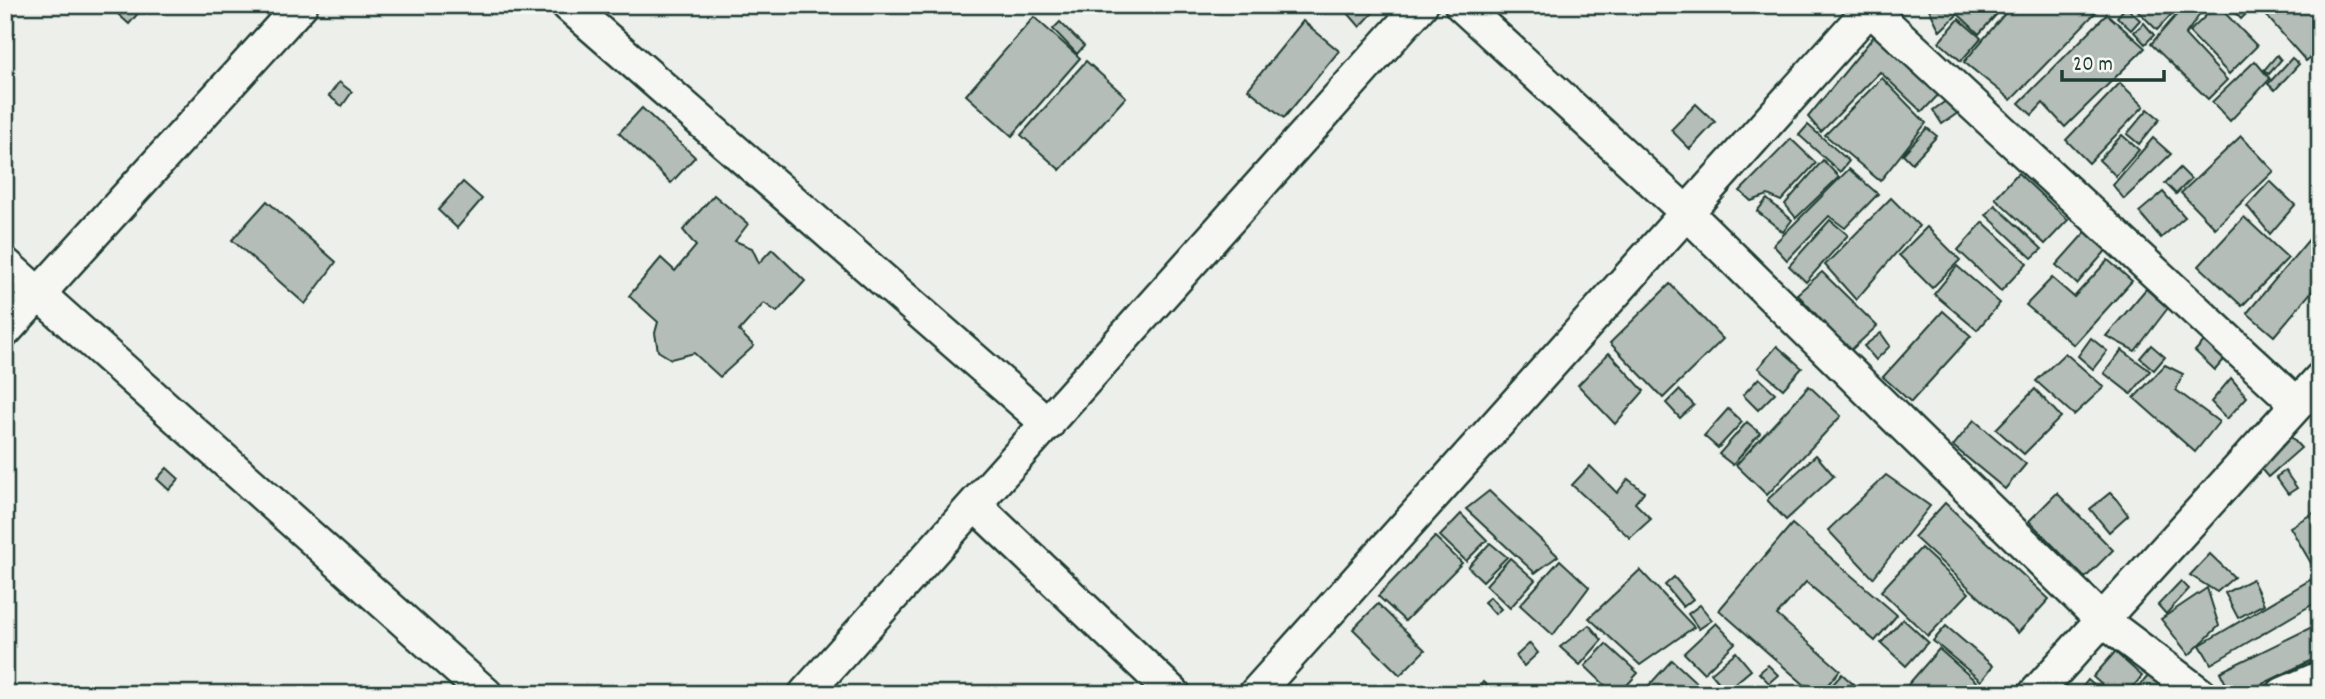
<svg xmlns="http://www.w3.org/2000/svg" width="2325" height="699" viewBox="0 0 2325 699" font-family="Dekko,sans-serif">
	<style>
		.building { fill: #b4bdb8; stroke: #1f3d34; stroke-width: 2 }
		.lines { fill: none; stroke-linecap: round; stroke-linejoin: round }
		.street-casing { stroke: #1f3d34; stroke-width: 37 }
		.street { stroke: #f6f6f2; stroke-width: 32 }
	</style>
	<rect width="100%" height="100%" fill="#edefea"/>
	<filter id="ink" filterUnits="userSpaceOnUse"><feTurbulence type="fractalNoise" baseFrequency=".0143" numOctaves="2"/><feDisplacementMap in="SourceGraphic" scale="14" xChannelSelector="R" yChannelSelector="G"/><feConvolveMatrix kernelMatrix="1 2 1 2 8 2 1 2 1" color-interpolation-filters="sRGB"/></filter>
	<g filter="url(#ink)">
		<!-- building -->
		<g class="building">
			<polygon points="108,5 145,5 129,24"/>
			<polygon points="1341,5 1380,5 1360,27"/>
			<polygon points="1927,5 2005,5 1979,34 1958,14 1940,31"/>
			<polygon points="2012,5 2096,5 2099,9 2011,100 1964,62"/>
			<polygon points="2132,5 2180,5 2157,30"/>
			<polygon points="2185,5 2192,5 2201,13 2185,35 2227,80 2208,99 2151,44"/>
			<polygon points="2217,5 2257,46 2229,74 2189,32"/>
			<polygon points="2228,5 2255,5 2241,19"/>
			<polygon points="2257,5 2313,5 2320,13 2320,49 2306,61"/>
			<polygon points="2126,7 2140,20 2131,30 2117,17"/>
			<polygon points="2107,14 2145,48 2065,127 2043,103 2032,115 2019,103"/>
			<polygon points="1034,17 1080,58 1012,136 966,95"/>
			<polygon points="1959,19 1981,38 1961,61 1939,42"/>
			<polygon points="1303,21 1339,51 1284,118 1248,89"/>
			<polygon points="1060,22 1084,46 1077,54 1053,29"/>
			<polygon points="2144,23 2154,35 2145,44 2134,32"/>
			<polygon points="1879,30 1943,90 1922,112 1880,72 1821,132 1808,117"/>
			<polygon points="2277,55 2281,60 2269,74 2264,70"/>
			<polygon points="2292,58 2299,64 2275,90 2268,84"/>
			<polygon points="1086,61 1126,97 1060,170 1021,135"/>
			<polygon points="2255,61 2270,79 2230,121 2212,102"/>
			<polygon points="1882,78 1926,123 1880,181 1825,135"/>
			<polygon points="339,82 352,92 342,106 329,96"/>
			<polygon points="2120,83 2144,106 2089,163 2066,140"/>
			<polygon points="1953,96 1962,110 1942,124 1933,110"/>
			<polygon points="1696,104 1715,122 1690,149 1671,130"/>
			<polygon points="642,108 695,157 671,183 619,133"/>
			<polygon points="2148,109 2160,119 2139,144 2127,134"/>
			<polygon points="1808,125 1849,161 1840,172 1799,135"/>
			<polygon points="1927,128 1937,136 1912,163 1903,154"/>
			<polygon points="2122,135 2139,150 2116,176 2099,160"/>
			<polygon points="2241,136 2274,171 2215,228 2181,193"/>
			<polygon points="2153,138 2171,154 2124,199 2113,185"/>
			<polygon points="1791,139 1816,163 1781,201 1768,195 1751,201 1740,191"/>
			<polygon points="1823,160 1839,177 1796,218 1785,204"/>
			<polygon points="2180,168 2191,179 2176,194 2165,183"/>
			<polygon points="1849,169 1878,194 1845,228 1829,216 1787,260 1773,245"/>
			<polygon points="2018,173 2068,220 2045,244 1995,198"/>
			<polygon points="2270,181 2295,205 2270,234 2247,206"/>
			<polygon points="463,182 482,199 457,228 438,210"/>
			<polygon points="2163,192 2185,217 2161,238 2139,212"/>
			<polygon points="714,195 748,224 735,241 752,248 759,263 772,249 805,281 777,312 764,303 739,331 754,346 720,377 694,353 671,359 658,351 655,333 658,322 629,296 661,258 675,271 696,246 683,230"/>
			<polygon points="1891,198 1919,226 1856,300 1825,265"/>
			<polygon points="1767,199 1792,220 1783,232 1757,211"/>
			<polygon points="267,201 336,262 305,304 232,240"/>
			<polygon points="1995,205 2042,249 2032,258 1986,215"/>
			<polygon points="2244,217 2288,258 2242,306 2199,266"/>
			<polygon points="1830,220 1848,235 1806,282 1789,266"/>
			<polygon points="1983,222 2027,263 2001,291 1958,250"/>
			<polygon points="1927,227 1960,260 1932,288 1899,255"/>
			<polygon points="2089,228 2110,246 2077,284 2056,265"/>
			<polygon points="2311,237 2320,245 2320,282 2274,336 2247,313"/>
			<polygon points="2108,260 2132,281 2074,345 2026,305 2052,278 2074,297"/>
			<polygon points="1957,266 2000,303 1977,330 1934,294"/>
			<polygon points="1822,272 1877,326 1850,351 1797,294"/>
			<polygon points="1670,284 1723,339 1663,398 1610,343"/>
			<polygon points="2146,289 2168,308 2135,351 2106,336"/>
			<polygon points="1943,311 1971,336 1911,402 1883,377"/>
			<polygon points="1881,333 1890,346 1876,360 1864,346"/>
			<polygon points="2209,336 2229,354 2215,370 2195,351"/>
			<polygon points="2091,338 2107,351 2093,369 2078,356"/>
			<polygon points="2151,345 2165,357 2154,370 2140,358"/>
			<polygon points="1777,346 1802,368 1783,389 1758,368"/>
			<polygon points="2122,350 2150,371 2131,394 2104,373"/>
			<polygon points="1609,353 1644,391 1615,424 1578,385"/>
			<polygon points="2065,353 2104,387 2074,415 2036,381"/>
			<polygon points="2165,365 2183,374 2176,390 2219,422 2195,452 2134,398"/>
			<polygon points="1759,378 1775,393 1758,410 1743,395"/>
			<polygon points="2231,378 2247,397 2227,419 2211,402"/>
			<polygon points="1809,386 1841,416 1767,495 1736,465"/>
			<polygon points="2035,389 2061,417 2024,454 1996,429"/>
			<polygon points="1679,390 1694,405 1680,418 1666,403"/>
			<polygon points="1728,409 1742,422 1718,448 1704,436"/>
			<polygon points="1974,420 2026,464 2005,489 1953,446"/>
			<polygon points="1747,422 1760,433 1733,465 1719,454"/>
			<polygon points="2282,427 2301,448 2268,477 2250,456"/>
			<polygon points="1816,455 1834,476 1786,520 1767,500"/>
			<polygon points="1590,466 1617,493 1628,479 1644,492 1635,503 1651,519 1630,538 1572,485"/>
			<polygon points="167,468 179,479 169,490 157,479"/>
			<polygon points="2285,471 2297,488 2288,494 2276,477"/>
			<polygon points="1886,475 1930,506 1873,578 1828,530"/>
			<polygon points="1489,491 1558,556 1535,573 1466,509"/>
			<polygon points="2111,492 2128,515 2109,532 2090,509"/>
			<polygon points="2057,493 2113,550 2085,578 2029,521"/>
			<polygon points="1945,503 2049,599 2018,633 1914,537"/>
			<polygon points="2320,509 2320,574 2318,575 2290,527"/>
			<polygon points="1461,514 1487,540 1466,561 1440,536"/>
			<polygon points="1792,524 1897,615 1875,641 1806,582 1777,615 1840,670 1820,694 1815,694 1719,610"/>
			<polygon points="1435,537 1462,563 1405,621 1378,596"/>
			<polygon points="1490,543 1507,557 1483,581 1468,567"/>
			<polygon points="1921,548 1969,593 1928,636 1881,591"/>
			<polygon points="2210,554 2234,577 2217,592 2190,575"/>
			<polygon points="1510,558 1535,580 1510,608 1486,585"/>
			<polygon points="1560,560 1589,587 1553,635 1520,605"/>
			<polygon points="1640,570 1694,627 1640,665 1589,618"/>
			<polygon points="1674,577 1693,599 1683,607 1665,585"/>
			<polygon points="2252,579 2264,604 2238,618 2225,593"/>
			<polygon points="2310,580 2320,590 2320,600 2211,664 2200,645"/>
			<polygon points="2181,581 2189,589 2166,614 2158,605"/>
			<polygon points="2207,588 2219,626 2189,655 2161,619"/>
			<polygon points="1490,597 1501,609 1495,614 1484,602"/>
			<polygon points="1378,604 1425,650 1400,675 1353,629"/>
			<polygon points="1700,605 1712,620 1699,629 1688,614"/>
			<polygon points="1903,619 1928,642 1906,666 1881,643"/>
			<polygon points="1716,623 1735,643 1704,673 1684,653"/>
			<polygon points="2320,623 2320,656 2242,694 2231,694 2220,672"/>
			<polygon points="1589,625 1602,640 1580,665 1560,647"/>
			<polygon points="1946,626 1993,666 1981,681 1933,641"/>
			<polygon points="1530,643 1538,653 1524,666 1516,656"/>
			<polygon points="1606,644 1638,673 1619,694 1614,694 1585,666"/>
			<polygon points="1939,649 1980,685 1973,694 1900,694"/>
			<polygon points="1736,652 1751,670 1726,691 1711,673"/>
			<polygon points="2115,652 2142,676 2127,694 2112,694 2093,677"/>
			<polygon points="1672,660 1699,685 1690,694 1641,694"/>
			<polygon points="1768,665 1778,675 1769,683 1759,673"/>
			<polygon points="1842,674 1864,694 1824,694"/>
			<polygon points="2150,674 2172,694 2132,694"/>
			<polygon points="2088,680 2104,694 2077,694"/>
			<polygon points="1483,682 1497,694 1474,694"/>
		</g>
		<g class="lines">
			<!-- street casing -->
			<g class="street-casing">
				<g id="street">
					<polyline points="568,5 1048,424"/>
					<polyline points="1461,5 1687,213 2102,620 2200,694"/>
					<polyline points="1870,9 2297,404"/>
					<polyline points="5,264 486,694"/>
					<polyline points="5,331 301,5"/>
					<polyline points="976,506 1174,694"/>
					<polyline points="805,694 1421,5"/>
					<polyline points="1255,694 1873,5"/>
					<polyline points="2035,694 2320,379"/>
					<polyline points="2283,694 2320,678"/>
				</g>
			</g>
			<!-- street -->
			<use href="#street" class="street"/>
		</g>
	</g>
	<!-- margin -->
	<rect width="2325" height="699" fill="none" stroke="#f6f6f2" stroke-width="28"/>
	<rect x="14" y="14" width="2297" height="671" fill="none" stroke="#1f3d34" stroke-width="2.5" filter="url(#ink)"/>
	<!-- scale -->
	<path d="M2062 70v10h102v-10" fill="none" stroke="#1f3d34" stroke-width="3.5"/>
	<text x="2073" y="70" font-size="21" fill="#1f3d34" stroke="#f6f6f2" stroke-width="5" paint-order="stroke">20 m</text>
</svg>
